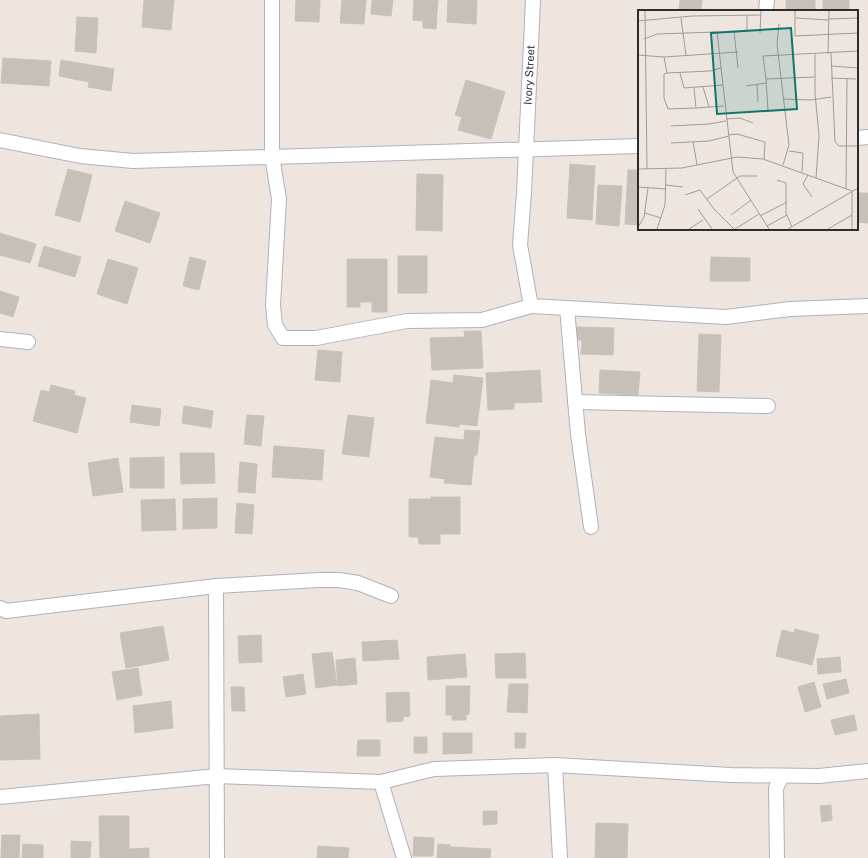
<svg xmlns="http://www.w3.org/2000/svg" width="868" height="858" viewBox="0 0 868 858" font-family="'Public Sans',sans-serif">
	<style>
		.building { fill: #c6c0b9; stroke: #cac1b7 }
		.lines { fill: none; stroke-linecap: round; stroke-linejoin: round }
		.minor-casing { stroke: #aeb2bc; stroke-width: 16 }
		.minor { stroke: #fff; stroke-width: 14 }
		.labels { text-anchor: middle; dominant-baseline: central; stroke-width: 3; stroke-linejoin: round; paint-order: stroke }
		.street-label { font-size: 11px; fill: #2c2c2c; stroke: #fff }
		.inset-road { fill: none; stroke: #a09b97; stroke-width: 1 }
		.view { fill: #0f766e; fill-opacity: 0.15; stroke: #0f766e; stroke-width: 2 }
		.inset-edge { fill: none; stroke: #2c2c2c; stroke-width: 2 }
	</style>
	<rect width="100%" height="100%" fill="#eee5de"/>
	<!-- building -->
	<g class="building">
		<polygon points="144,0 174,0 171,30 142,27"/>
		<polygon points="296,0 320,0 319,22 295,21"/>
		<polygon points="342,0 366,0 364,24 340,23"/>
		<polygon points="372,0 393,0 391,16 371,14"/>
		<polygon points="414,0 438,0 436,29 423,28 423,21 413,20"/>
		<polygon points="448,0 477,0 476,24 447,22"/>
		<polygon points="680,0 702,0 701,11 679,11"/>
		<rect x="786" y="0" width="29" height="9"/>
		<rect x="823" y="0" width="26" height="11"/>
		<polygon points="77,17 98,18 96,53 75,51"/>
		<polygon points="3,58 51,61 49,86 1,83"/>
		<polygon points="61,60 114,69 111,91 88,87 89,82 59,76"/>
		<polygon points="466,80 505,92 491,139 458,130 462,117 455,115"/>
		<polygon points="570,164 595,166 592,220 567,218"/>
		<polygon points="68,169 92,175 80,222 55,215"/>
		<polygon points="628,170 639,170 639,225 625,224"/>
		<polygon points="417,174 443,175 442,231 416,230"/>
		<polygon points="598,185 622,186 619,226 596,224"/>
		<polygon points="857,193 868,193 868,223 857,222"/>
		<polygon points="125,201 160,213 150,243 115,231"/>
		<polygon points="0,233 36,244 30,263 0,255"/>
		<polygon points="44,246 81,257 75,277 38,266"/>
		<rect x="398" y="256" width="29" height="37"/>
		<polygon points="190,257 206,261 199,290 183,286"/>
		<polygon points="711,257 750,258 750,281 710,281"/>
		<polygon points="108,259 138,268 127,304 97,294"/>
		<polygon points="347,259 387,259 387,312 372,312 372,302 360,302 360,307 347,307"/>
		<polygon points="0,291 19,297 13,317 0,313"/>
		<polygon points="577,327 614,328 613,355 581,354 582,340 577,340"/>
		<polygon points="464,331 481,331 483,368 432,370 430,338 465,337"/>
		<polygon points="699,334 721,335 719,392 697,391"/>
		<polygon points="318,350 342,352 340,382 315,380"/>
		<polygon points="540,370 542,402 514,403 514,409 488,410 486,373"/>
		<polygon points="600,370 640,372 638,395 599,393"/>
		<polygon points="454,375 483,378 477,426 459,424 459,427 426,423 431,380 453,383"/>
		<polygon points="51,385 75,391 74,395 86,398 77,433 33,421 41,390 49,392"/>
		<polygon points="132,405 161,409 159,426 130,422"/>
		<polygon points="184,406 213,411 211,428 182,423"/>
		<polygon points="247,415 264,416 261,446 244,444"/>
		<polygon points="348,415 374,418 369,457 342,454"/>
		<polygon points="465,430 480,431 477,455 474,455 471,485 444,483 445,479 430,477 435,437 464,440"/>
		<polygon points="274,446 324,450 322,480 272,477"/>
		<polygon points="180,453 214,453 215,483 181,484"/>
		<polygon points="164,457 164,488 130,488 130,458"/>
		<polygon points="118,458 123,492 93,496 88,463"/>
		<polygon points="240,462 257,464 255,493 238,492"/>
		<polygon points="431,497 460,497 460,534 440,534 440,544 419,544 418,537 409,537 409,499 431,499"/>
		<polygon points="217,498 217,528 183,529 183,499"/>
		<polygon points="175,499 176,530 142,531 141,500"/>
		<polygon points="237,503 254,505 252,534 235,533"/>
		<polygon points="163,626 169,660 126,668 120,633"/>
		<polygon points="795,629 819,635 812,665 776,656 782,630 794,633"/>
		<polygon points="261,635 262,662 239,663 238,636"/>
		<polygon points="397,640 399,659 363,661 362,642"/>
		<polygon points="332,652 337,685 316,688 312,654"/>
		<polygon points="525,653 526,678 496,678 495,654"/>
		<polygon points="465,654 467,677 428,680 427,657"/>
		<polygon points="840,657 841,672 818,674 817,659"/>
		<polygon points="355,658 357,684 338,686 336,660"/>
		<polygon points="138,668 142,695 117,700 112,672"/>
		<polygon points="303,674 306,694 286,697 283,677"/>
		<polygon points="846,679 849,693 827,699 823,684"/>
		<polygon points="814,682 821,707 805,712 798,687"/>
		<polygon points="509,684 528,684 527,713 507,712"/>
		<polygon points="446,686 470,686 469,714 466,715 466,720 452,720 452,715 446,715"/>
		<polygon points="231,687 244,687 245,711 232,711"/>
		<polygon points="409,692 410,716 403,717 403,721 387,722 386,693"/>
		<polygon points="171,701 173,728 135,733 133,706"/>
		<polygon points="39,714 40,759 0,760 0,716"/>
		<polygon points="854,715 857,730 835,735 831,720"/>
		<polygon points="443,733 472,733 472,753 443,754"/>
		<polygon points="515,733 526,733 525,748 515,748"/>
		<rect x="414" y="737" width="13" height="16"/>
		<polygon points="358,740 380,740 380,756 357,756"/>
		<polygon points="831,805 832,820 822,822 820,806"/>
		<polygon points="483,811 497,811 497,824 483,825"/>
		<polygon points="99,816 129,816 129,849 149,848 149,858 100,858"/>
		<polygon points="596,823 628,824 627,858 595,858"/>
		<polygon points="2,835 20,835 19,858 1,858"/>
		<polygon points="414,837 434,838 433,856 413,856"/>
		<polygon points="71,841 91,842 90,858 71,858"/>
		<polygon points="23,844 43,845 43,858 22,858"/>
		<polygon points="438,844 450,845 450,847 491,849 490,858 437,858"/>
		<polygon points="318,846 349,848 348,858 317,858"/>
	</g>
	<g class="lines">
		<!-- minor casing -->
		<g class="minor-casing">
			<g id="minor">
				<polyline points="272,0 272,156 279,199 273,305 275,325 283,338 316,338 407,321 482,320 531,306"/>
				<polyline points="533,0 524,193 520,245 531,306 726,317 790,309 868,306"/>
				<polyline points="766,11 767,0"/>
				<polyline points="857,138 868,137"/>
				<polyline points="0,140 80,156 133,161 639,146"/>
				<polyline points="567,308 578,434 591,527"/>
				<polyline points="0,339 28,342"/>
				<polyline points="575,402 768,406"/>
				<polyline points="216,586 217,858"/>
				<polyline points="0,608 6,611 216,586 319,580 339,580 358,583 391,596"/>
				<polyline points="555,765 560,858"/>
				<polyline points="381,782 404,858"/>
				<polyline points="0,797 217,776 381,782 434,769 555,765 730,775 819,776 868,771"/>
				<polyline points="777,858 776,788 782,776"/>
			</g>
		</g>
		<!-- minor -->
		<use href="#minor" class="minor"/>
	</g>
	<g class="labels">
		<!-- street labels -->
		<g class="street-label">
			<text transform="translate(529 75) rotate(-87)">Ivory Street</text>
		</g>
	</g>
	<!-- overview -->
	<g transform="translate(638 10)">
		<rect width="220" height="220" fill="#eee5de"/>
		<path class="inset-road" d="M 7,1 L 9,159M 157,1 L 157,26 L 220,23M 43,8 L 48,45M 158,8 L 190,10M 190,9 L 220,8M 0,11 L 54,6 L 123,5M 141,14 L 139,34 L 151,135 L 145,155M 122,23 L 123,1M 6,29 L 19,24 L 79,22 L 95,162 L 131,219M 193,43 L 197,132 L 201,136 L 220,136M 177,44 L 177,83 L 181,126 L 178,168M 190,44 L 191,1M 0,45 L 26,47 L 100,42M 26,47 L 29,63 L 26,64 L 26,88 L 30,99 L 58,98M 193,56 L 220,58M 100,58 L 96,22 L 109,21 L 109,5M 29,63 L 72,61 L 83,58M 42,63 L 46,78 L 85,75M 193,68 L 218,69M 128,69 L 125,46 L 220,41M 119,74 L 120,92M 108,76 L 128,73M 65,77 L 71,97M 56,78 L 58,98 L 86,96M 145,89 L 173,90 L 193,87M 130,101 L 128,69 L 176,67M 88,109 L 102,108 L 115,113M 33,116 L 71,114 L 88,111M 91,125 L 99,124 L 127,132 L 126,149M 55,131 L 59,155M 33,133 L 71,131 L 91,126M 151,141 L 165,143 L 164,162M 0,159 L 44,158 L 99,147 L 125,149 L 214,181 L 214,219M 170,165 L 165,174 L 174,187M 139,170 L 148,173 L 148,203 L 154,217M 28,175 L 45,177M 0,177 L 28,179M 208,179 L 209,69M 47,185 L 62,180 L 76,199 L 96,219M 69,189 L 102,166 L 119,166M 60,199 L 74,219M 7,203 L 23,208M 93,205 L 113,190M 122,206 L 149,192M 129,216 L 149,205M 0,217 L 6,207 L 10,178M 19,219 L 27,195 L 28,159M 51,219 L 65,210M 97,219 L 121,204M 150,219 L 220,178M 190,219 L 214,205"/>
		<path class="view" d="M 153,18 L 159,99 L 79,104 L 73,23 Z"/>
		<rect width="220" height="220" class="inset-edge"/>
	</g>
</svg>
